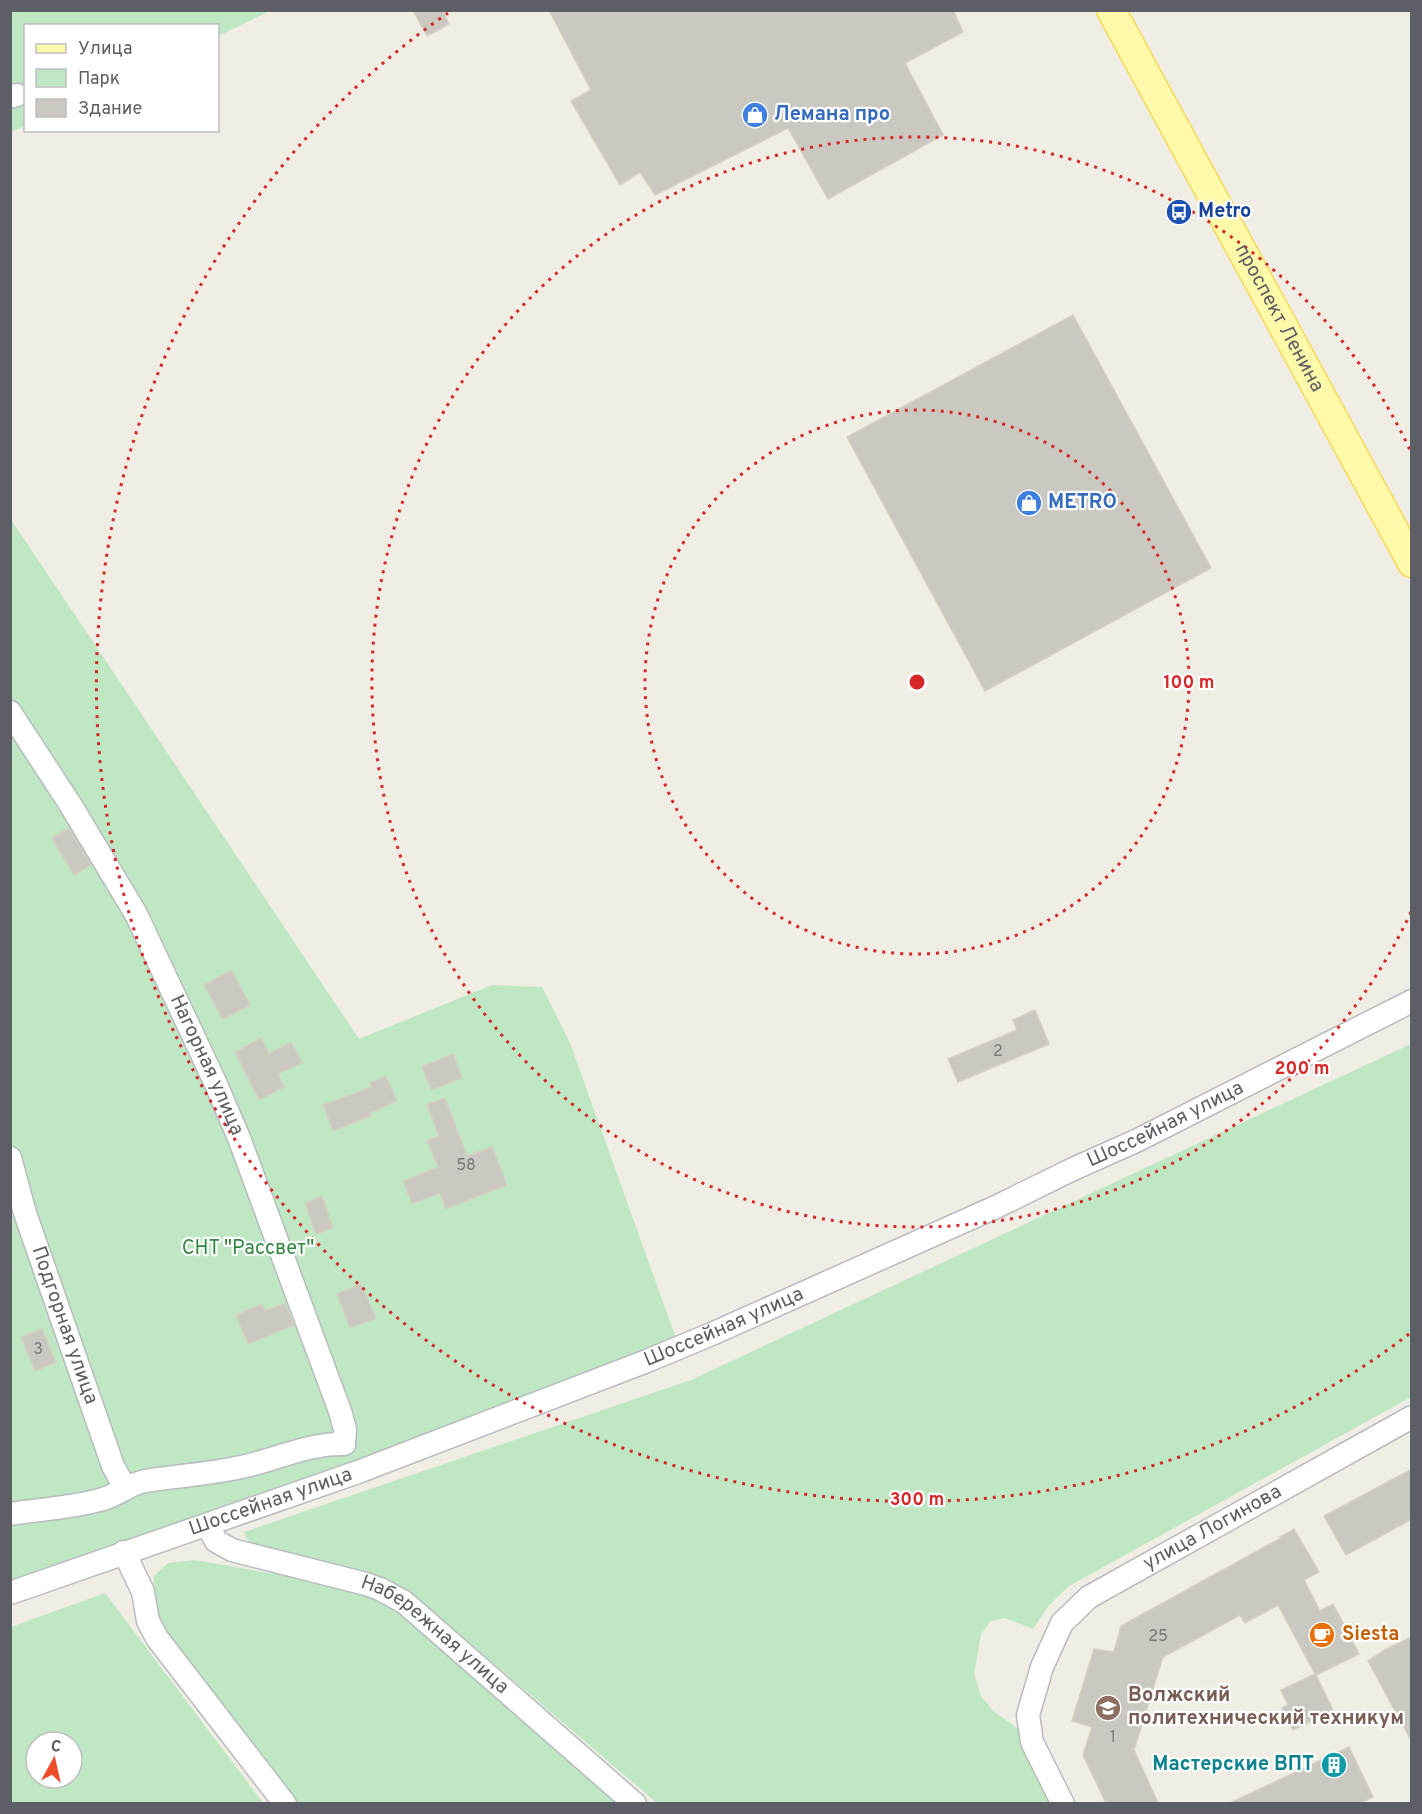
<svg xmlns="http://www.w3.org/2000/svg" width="1422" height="1814" viewBox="0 0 1422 1814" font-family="Overpass,sans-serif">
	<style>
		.green { fill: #bfe7c3; fill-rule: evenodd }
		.building { fill: #cac8c0; stroke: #d4d0c2; stroke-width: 1.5 }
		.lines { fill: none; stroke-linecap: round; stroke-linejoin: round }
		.minor-casing { stroke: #b9bbc0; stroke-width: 25 }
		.major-casing { stroke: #f6d956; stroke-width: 31 }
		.minor { stroke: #fff; stroke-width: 22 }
		.major { stroke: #fffaa9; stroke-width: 28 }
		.ring { fill: none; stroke: #d62828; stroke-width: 3; stroke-dasharray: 3 6 }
		.labels { text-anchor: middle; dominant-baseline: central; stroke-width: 4.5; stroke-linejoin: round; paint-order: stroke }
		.number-label { font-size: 16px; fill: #78797c }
		.shop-label { font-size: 20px; font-weight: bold; fill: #366cbe; stroke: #fff; text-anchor: start }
		.transit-label { font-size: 20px; font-weight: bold; fill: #164399; stroke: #fff; text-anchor: start }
		.street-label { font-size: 20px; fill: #5c5f65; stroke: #fff }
		.park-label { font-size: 20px; fill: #32863f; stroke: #fff }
		.food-label { font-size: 20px; font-weight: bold; fill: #c56008; stroke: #fff; text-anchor: start }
		.education-label { font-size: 20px; font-weight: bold; fill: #785e54; stroke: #fff; text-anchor: start }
		.culture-label { font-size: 20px; font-weight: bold; fill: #0d838f; stroke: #fff; text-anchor: end }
		.centre { fill: #d62828; stroke: #fff; stroke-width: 3 }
		.ring-label { font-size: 18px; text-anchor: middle; font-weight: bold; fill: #d62828; stroke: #fff; stroke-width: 4.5; stroke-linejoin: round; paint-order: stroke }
	</style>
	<rect width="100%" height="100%" fill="#efede4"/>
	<!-- green -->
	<g class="green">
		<polygon points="11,11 270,11 218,36 218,26 26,26 25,126 11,132"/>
		<polygon points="10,518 359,1039 492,985 542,987 570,1043 677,1341 339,1471 10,1589"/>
		<polygon points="1411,1044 1411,1397 1069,1586 1049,1605 1033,1629 1005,1618 991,1621 981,1634 974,1674 981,1696 993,1711 1020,1730 1053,1803 657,1803 409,1591 251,1548 244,1532 691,1380"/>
		<polygon points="195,1560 337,1585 384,1602 507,1704 620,1803 295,1803 169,1636 153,1611 154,1576 168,1563"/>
		<path d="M 105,1593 L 263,1803 L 11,1803 L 11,1627 ZM 36,1742 L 72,1742 L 72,1778 L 36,1778 Z"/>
	</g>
	<!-- building -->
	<g class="building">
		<polygon points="413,10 442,10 449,24 427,36"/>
		<polygon points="549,10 953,10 963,32 905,63 943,135 828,199 788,128 655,195 640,172 620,185 571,101 591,90"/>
		<polygon points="1073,315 1211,568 985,691 847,437"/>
		<polygon points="69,828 91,865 74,875 52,838"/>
		<polygon points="231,970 250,1005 223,1019 204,985"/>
		<polygon points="1035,1010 1049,1044 958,1082 948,1059 1017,1030 1013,1020"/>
		<polygon points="261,1038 269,1054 291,1042 302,1063 278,1074 284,1087 259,1100 235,1052"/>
		<polygon points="453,1054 462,1078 431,1090 422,1067"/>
		<polygon points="386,1076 397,1101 370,1113 371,1116 333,1131 323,1105 372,1087 370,1083"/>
		<polygon points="445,1098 467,1156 492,1147 507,1185 446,1209 440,1193 412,1204 403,1181 438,1167 427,1140 439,1136 427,1105"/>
		<polygon points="322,1196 333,1228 316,1234 305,1203"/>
		<polygon points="361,1284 376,1318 350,1328 337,1294"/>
		<polygon points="285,1303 294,1325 248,1344 236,1315 262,1304 265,1311"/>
		<polygon points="42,1329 56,1362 35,1371 21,1337"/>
		<polygon points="1412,1469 1412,1519 1346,1555 1324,1516"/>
		<polygon points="1294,1529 1319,1572 1304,1580 1320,1611 1333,1604 1359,1654 1316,1675 1333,1710 1293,1730 1282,1708 1288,1705 1281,1690 1315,1674 1278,1605 1245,1623 1240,1615 1163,1657 1134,1750 1158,1803 1106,1803 1083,1755 1092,1727 1072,1721 1094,1649 1114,1652 1121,1626 1281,1538 1280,1537"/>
		<polygon points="1412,1637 1412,1742 1368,1661 1386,1649"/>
		<polygon points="1349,1747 1373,1797 1360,1803 1230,1803"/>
	</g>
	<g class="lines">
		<!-- minor casing -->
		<g class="minor-casing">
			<g id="minor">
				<polyline points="10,97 17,95"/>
				<path id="s1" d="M 10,712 L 70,804 L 136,914 L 215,1082 L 239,1138 L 341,1414 L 345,1430 L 344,1444"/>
				<path id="s2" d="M 10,1158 L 25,1213 L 113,1466 L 125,1488"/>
				<path d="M 10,1514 C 41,1509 73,1508 103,1499 C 118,1495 129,1484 145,1481 C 177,1476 210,1474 241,1467 C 276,1460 308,1443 344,1444"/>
				<path id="s3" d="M 207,1525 L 216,1541 L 232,1550 L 366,1584 L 380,1589 L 404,1602 L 635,1804"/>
				<polyline points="124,1552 143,1592 148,1621 157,1638 285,1804"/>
				<path id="s4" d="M 10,1593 L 358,1472 L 647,1361 L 714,1333 L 998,1206 L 1071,1170 L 1138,1140 L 1412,1001"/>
				<path id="s5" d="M 1063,1804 L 1032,1742 L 1028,1715 L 1042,1667 L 1062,1623 L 1089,1597 L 1412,1417"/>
			</g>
		</g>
		<!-- major casing -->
		<g class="major-casing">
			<g id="major">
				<path id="s6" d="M 1111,10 L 1412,563"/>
			</g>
		</g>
		<!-- minor -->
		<use href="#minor" class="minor"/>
		<!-- major -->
		<use href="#major" class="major"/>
	</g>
	<!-- distance rings -->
	<g class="ring">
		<circle cx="917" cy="682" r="272"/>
		<path d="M1411 912A545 545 0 1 1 1411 452"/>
		<path d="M1409 1334A817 817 0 1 1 448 13"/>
	</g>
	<!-- icons -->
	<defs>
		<g id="shop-disc" transform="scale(1.35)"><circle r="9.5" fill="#3f7fe0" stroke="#fff"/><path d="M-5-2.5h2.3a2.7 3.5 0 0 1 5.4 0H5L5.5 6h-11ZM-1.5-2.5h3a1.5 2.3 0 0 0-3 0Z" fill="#fff"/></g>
		<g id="bus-disc" transform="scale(1.35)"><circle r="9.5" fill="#1a4fb4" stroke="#fff"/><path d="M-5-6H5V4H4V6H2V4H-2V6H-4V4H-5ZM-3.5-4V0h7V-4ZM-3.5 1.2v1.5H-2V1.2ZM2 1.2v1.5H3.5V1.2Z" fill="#fff"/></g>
		<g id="cafe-disc" transform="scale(1.35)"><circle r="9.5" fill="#e8710a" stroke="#fff"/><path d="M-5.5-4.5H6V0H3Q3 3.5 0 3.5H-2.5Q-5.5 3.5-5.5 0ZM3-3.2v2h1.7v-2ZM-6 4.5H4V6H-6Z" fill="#fff"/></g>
		<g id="university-disc" transform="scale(1.35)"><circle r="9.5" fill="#8d6e63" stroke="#fff"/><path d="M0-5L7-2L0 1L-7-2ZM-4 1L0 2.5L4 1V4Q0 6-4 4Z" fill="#fff"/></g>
		<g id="building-disc" transform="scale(1.35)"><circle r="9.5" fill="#0f9aa8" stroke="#fff"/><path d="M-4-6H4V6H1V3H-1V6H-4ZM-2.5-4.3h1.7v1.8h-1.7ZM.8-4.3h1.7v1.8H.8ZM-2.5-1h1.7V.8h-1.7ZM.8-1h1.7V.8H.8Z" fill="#fff"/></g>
	</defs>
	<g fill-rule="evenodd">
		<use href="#shop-disc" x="755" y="115"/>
		<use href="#bus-disc" x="1179" y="212"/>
		<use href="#shop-disc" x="1029" y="503"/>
		<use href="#cafe-disc" x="1322" y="1635"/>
		<use href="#university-disc" x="1108" y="1708"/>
		<use href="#building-disc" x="1334" y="1765"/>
	</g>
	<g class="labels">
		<!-- number labels -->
		<g class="number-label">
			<text x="998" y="1052">2</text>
			<text x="466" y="1166">58</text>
			<text x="38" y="1350">3</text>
			<text x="1158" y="1637">25</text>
			<text x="1113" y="1738">1</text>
		</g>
		<!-- shop labels -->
		<g class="shop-label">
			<text x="774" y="115">Лемана про</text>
			<text x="1048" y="503">METRO</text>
		</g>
		<!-- transit labels -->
		<g class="transit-label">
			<text x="1198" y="212">Metro</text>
		</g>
		<!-- street labels -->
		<g class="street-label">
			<text stroke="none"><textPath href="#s6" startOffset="351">проспект Ленина</textPath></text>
			<text stroke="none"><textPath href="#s1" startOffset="405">Нагорная улица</textPath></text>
			<text stroke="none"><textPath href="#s4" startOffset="1248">Шоссейная улица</textPath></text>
			<text stroke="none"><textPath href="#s2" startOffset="176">Подгорная улица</textPath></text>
			<text stroke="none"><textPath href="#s4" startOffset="762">Шоссейная улица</textPath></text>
			<text stroke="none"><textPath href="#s4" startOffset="276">Шоссейная улица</textPath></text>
			<text stroke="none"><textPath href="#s5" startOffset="374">улица Логинова</textPath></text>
			<text stroke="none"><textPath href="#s3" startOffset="261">Набережная улица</textPath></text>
		</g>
		<!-- park labels -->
		<g class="park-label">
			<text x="248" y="1249">СНТ "Рассвет"</text>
		</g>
		<!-- food labels -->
		<g class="food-label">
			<text x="1342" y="1635">Siesta</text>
		</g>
		<!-- education labels -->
		<g class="education-label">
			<text x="1128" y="1696">Волжский<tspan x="1128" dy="23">политехнический техникум</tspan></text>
		</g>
		<!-- culture labels -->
		<g class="culture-label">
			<text x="1314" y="1765">Мастерские ВПТ</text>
		</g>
	</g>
	<circle cx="917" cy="682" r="9" class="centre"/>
	<g class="ring-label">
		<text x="1189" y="688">100 m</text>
		<text x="1302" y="1074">200 m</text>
		<text x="917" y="1505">300 m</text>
	</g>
	<!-- border -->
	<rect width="1422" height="1814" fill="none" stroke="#5c5f65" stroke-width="24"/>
	<!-- legend -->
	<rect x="24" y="24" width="195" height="108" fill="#ffffff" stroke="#bebfc1" stroke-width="1.5"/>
	<rect x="36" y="44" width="30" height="9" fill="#fffaa9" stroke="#bebfc1" stroke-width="1.5"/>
	<text x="78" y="54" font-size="18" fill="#5c5f65">Улица</text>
	<rect x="36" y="69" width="30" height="18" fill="#bfe7c3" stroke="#bebfc1" stroke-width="1.5"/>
	<text x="78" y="84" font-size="18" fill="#5c5f65">Парк</text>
	<rect x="36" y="99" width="30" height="18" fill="#cac8c0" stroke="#bebfc1" stroke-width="1.5"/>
	<text x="78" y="114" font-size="18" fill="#5c5f65">Здание</text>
	<!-- north arrow -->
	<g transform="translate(54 1760) rotate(8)"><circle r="28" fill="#ffffff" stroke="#bebfc1" stroke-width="1.5"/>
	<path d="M0-4.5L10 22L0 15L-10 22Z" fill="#ef4d2a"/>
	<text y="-9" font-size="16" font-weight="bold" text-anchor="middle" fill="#5c5f65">С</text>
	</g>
</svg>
